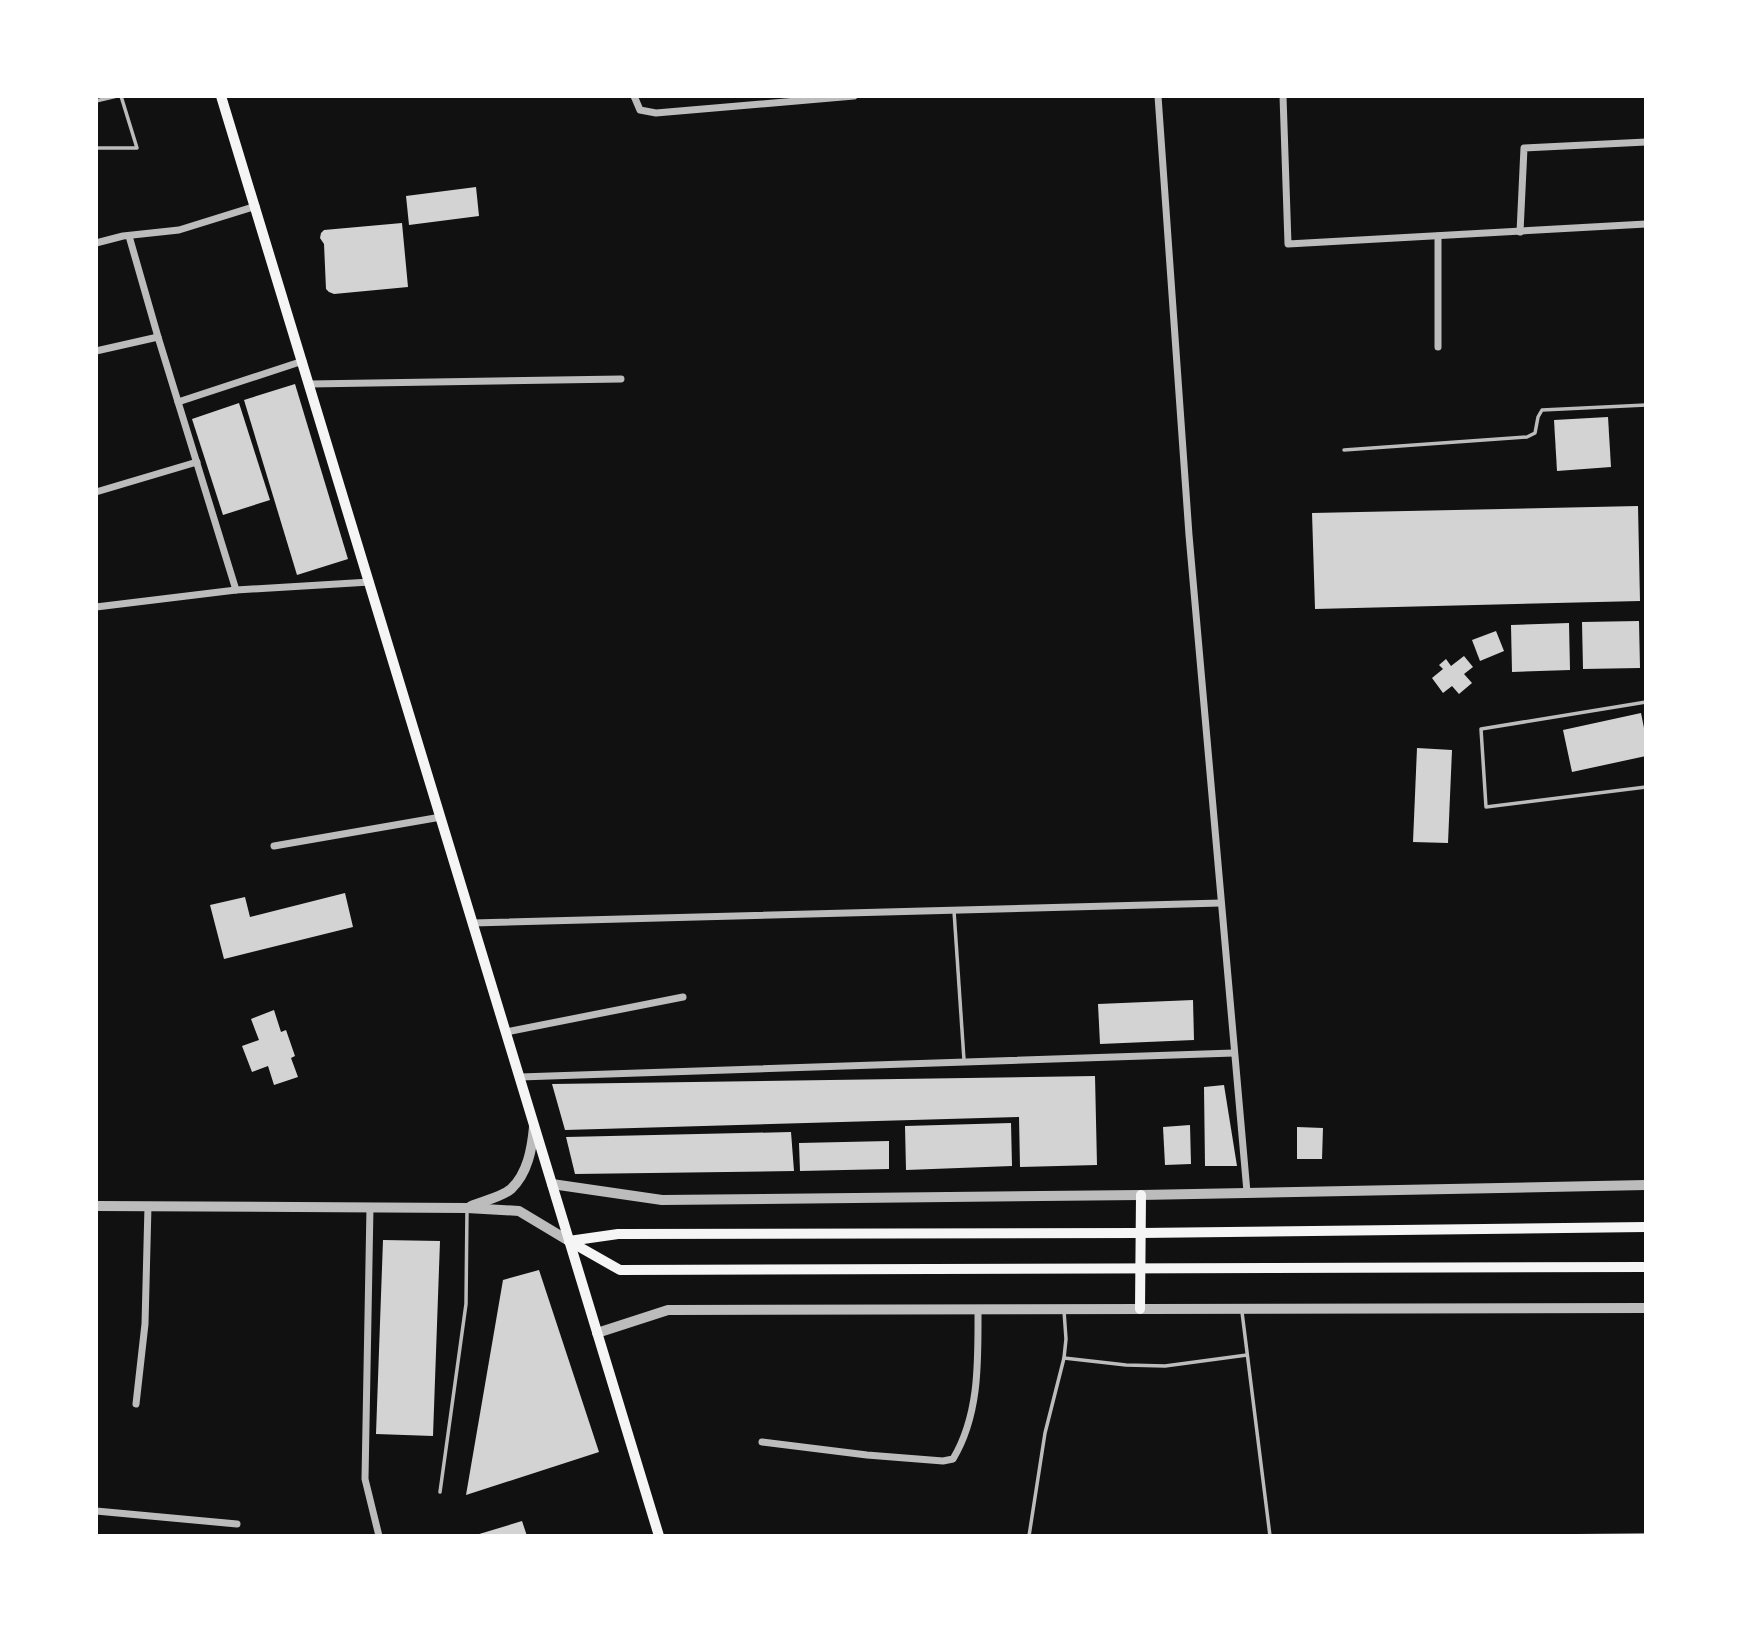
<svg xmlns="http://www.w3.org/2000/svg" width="1742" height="1632" viewBox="0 0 1742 1632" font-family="'Public Sans',sans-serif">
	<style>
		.building { fill: #d3d3d3 }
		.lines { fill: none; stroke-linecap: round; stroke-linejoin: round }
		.service { stroke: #bcbcbc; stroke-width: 3.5 }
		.minor { stroke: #bcbcbc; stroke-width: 7 }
		.tertiary { stroke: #bcbcbc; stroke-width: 10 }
		.secondary { stroke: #f5f5f5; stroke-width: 10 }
	</style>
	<rect width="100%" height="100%" fill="#111"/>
	<!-- building -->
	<g class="building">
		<polygon points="476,187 479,216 409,225 406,196"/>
		<polygon points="402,223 408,287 334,294 329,292 326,289 324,244 320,238 321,233 324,230"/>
		<polygon points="295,384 348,559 297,575 244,400"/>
		<polygon points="239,403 270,500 223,515 192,419"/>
		<polygon points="1608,417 1611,467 1557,471 1554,420"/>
		<polygon points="1638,506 1640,601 1315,609 1312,513"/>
		<polygon points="1639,621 1640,668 1583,669 1582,622"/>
		<polygon points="1569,623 1570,670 1512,672 1511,625"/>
		<polygon points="1496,631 1504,651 1480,661 1472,640"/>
		<polygon points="1464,656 1473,667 1464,674 1472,683 1459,694 1452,686 1443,693 1432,678 1443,669 1439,665 1446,659 1451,666"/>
		<polygon points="1641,713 1646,738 1646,756 1572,772 1563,730"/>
		<polygon points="1417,748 1452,750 1448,843 1413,842"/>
		<polygon points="345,893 353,927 224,959 210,905 245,897 250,917"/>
		<polygon points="1193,1000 1194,1040 1100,1044 1098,1004"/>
		<polygon points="274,1010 281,1032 286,1030 295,1056 291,1058 298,1077 274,1085 268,1066 252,1072 242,1046 259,1040 251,1019"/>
		<polygon points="1095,1076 1097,1165 1020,1167 1019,1117 565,1130 552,1084"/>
		<polygon points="1224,1085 1237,1166 1205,1166 1204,1087"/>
		<polygon points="1011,1123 1012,1166 906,1170 905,1126"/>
		<polygon points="1190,1125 1191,1164 1165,1165 1163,1127"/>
		<polygon points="1297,1127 1323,1128 1322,1159 1297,1159"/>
		<polygon points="791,1132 794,1171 575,1174 566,1137"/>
		<polygon points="889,1141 889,1169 800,1171 799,1143"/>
		<polygon points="383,1240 440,1241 433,1436 376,1434"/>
		<polygon points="539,1270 599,1452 466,1495 503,1280"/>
		<polygon points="522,1521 527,1536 476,1536 476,1535"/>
	</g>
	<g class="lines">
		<!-- service -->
		<g class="service">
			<polyline points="96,101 117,96"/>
			<polyline points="96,148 137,148 121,96"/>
			<polyline points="1344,450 1527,437 1535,433 1538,417 1542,410 1646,405"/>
			<polyline points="1646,702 1481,729 1486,807 1646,787"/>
			<polyline points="954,911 964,1060"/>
			<polyline points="1242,1312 1270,1536"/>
			<polyline points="1064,1358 1126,1365 1165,1366 1247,1355"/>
			<polyline points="440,1492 466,1304 467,1209"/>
			<polyline points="1029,1536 1045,1433 1064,1358 1066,1339 1064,1311"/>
			<polyline points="1553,1536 1646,1535"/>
		</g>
		<!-- minor -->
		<g class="minor">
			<polyline points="634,96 640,110 656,113 854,96"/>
			<polyline points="1158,96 1189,535 1247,1192"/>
			<polyline points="1283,96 1288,244 1646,224"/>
			<polyline points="1520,232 1524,148 1646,142"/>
			<polyline points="129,236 158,337 236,590"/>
			<polyline points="96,243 123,236 179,230 256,206"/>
			<polyline points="1438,347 1438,236"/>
			<polyline points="96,351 158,337"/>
			<polyline points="310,384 621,379"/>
			<polyline points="178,402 303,361"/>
			<polyline points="96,492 197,462"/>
			<polyline points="96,607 236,590 370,582"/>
			<polyline points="274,846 441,817"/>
			<polyline points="473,923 1221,903"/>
			<polyline points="506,1032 683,997"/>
			<polyline points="520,1077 1234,1053"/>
			<polyline points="370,1207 365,1479 379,1536"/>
			<polyline points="136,1404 145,1324 148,1206"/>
			<path d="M 762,1442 L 867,1455 L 943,1461 L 953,1459 C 980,1414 978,1360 978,1309"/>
			<polyline points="96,1511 237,1524"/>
		</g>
		<!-- tertiary -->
		<g class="tertiary">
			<polyline points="552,1184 662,1200 1141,1195 1646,1185"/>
			<polyline points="96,1206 467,1208 519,1211 569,1241"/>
			<path d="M 471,1206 C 483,1201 502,1197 511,1189 C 528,1173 532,1148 534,1127"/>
			<polyline points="597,1333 668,1310 1646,1308"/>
		</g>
		<!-- secondary -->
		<g class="secondary">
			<polyline points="221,96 659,1536"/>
			<polyline points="569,1241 620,1270 1646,1267"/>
			<polyline points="569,1241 618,1234 1141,1233 1646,1227"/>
			<polyline points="1140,1309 1141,1195"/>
		</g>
	</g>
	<!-- border -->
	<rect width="1742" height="1632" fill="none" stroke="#ffffff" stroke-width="196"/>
</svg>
